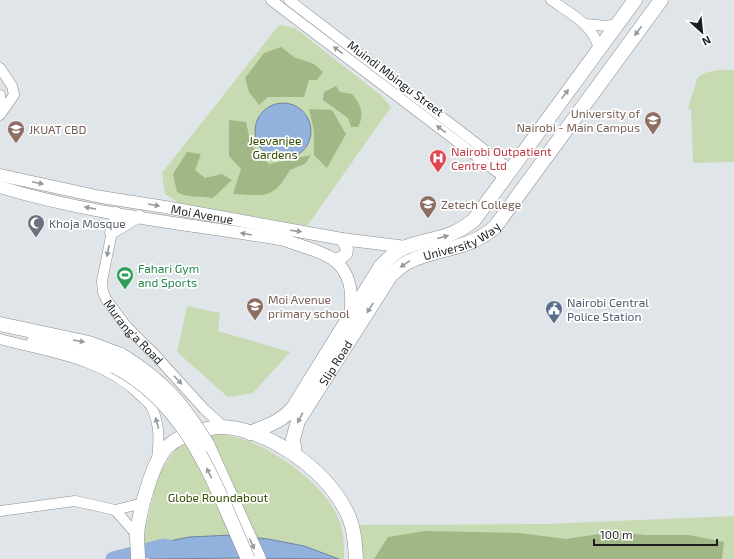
<svg xmlns="http://www.w3.org/2000/svg" width="734" height="559" viewBox="0 0 734 559" font-family="'Exo 2',sans-serif">
	<style>
		.green { fill: #c8dab1 }
		.forest { fill: #a2b786 }
		.water { fill: #92b1dc; stroke: #6e85a3 }
		.lines { fill: none; stroke-linecap: round; stroke-linejoin: round }
		.river { stroke: #92b1dc; stroke-width: 15 }
		.minor-casing { stroke: #898d91; stroke-width: 11 }
		.major-casing { stroke: #898d91; stroke-width: 13 }
		.highway-casing { stroke: #898d91; stroke-width: 15 }
		.minor { stroke: #fff; stroke-width: 10 }
		.major { stroke: #fff; stroke-width: 12 }
		.highway { stroke: #fff; stroke-width: 14 }
		.highway-bridge-casing { stroke: #898d91; stroke-width: 15; stroke-linecap: butt }
		.highway-bridge { stroke: #fff; stroke-width: 14 }
		.oneway { fill: #98999a }
		.labels { text-anchor: middle; dominant-baseline: central; stroke-width: 3.5; stroke-linejoin: round; paint-order: stroke }
		.street-label { font-size: 12px; fill: #1b1d1e; stroke: #fff }
		.education-label { font-size: 12px; fill: #785e54; stroke: #fff; text-anchor: start }
		.park-label { font-size: 12px; fill: #344c00; stroke: #fff }
		.health-label { font-size: 12px; fill: #be3a42; stroke: #fff; text-anchor: start }
		.worship-label { font-size: 12px; fill: #5b616d; stroke: #fff; text-anchor: start }
		.leisure-label { font-size: 12px; fill: #27864d; stroke: #fff; text-anchor: start }
		.service-label { font-size: 12px; fill: #4e5e75; stroke: #fff; text-anchor: start }
	</style>
	<rect width="100%" height="100%" fill="#e0e5e9"/>
	<!-- green -->
	<g class="green">
		<polygon points="279,25 295,28 382,96 391,107 307,226 179,203 165,194 162,173"/>
		<path d="M 734,70 L 734,162 L 693,163 L 691,109 L 688,108 L 697,79 C 704,69 723,70 734,70 Z"/>
		<polygon points="187,306 220,313 218,331 290,352 253,393 228,397 177,352"/>
		<path d="M 209,432 C 222,435 236,436 248,441 C 280,453 327,487 339,520 C 344,532 344,546 344,559 L 148,559 L 145,545 L 145,531 L 158,474 L 176,449 Z"/>
		<polygon points="734,516 734,559 356,559 355,525 546,524"/>
	</g>
	<!-- forest -->
	<g class="forest">
		<polygon points="281,47 294,57 314,64 323,72 317,80 309,80 304,97 268,97 259,105 249,92 245,78 264,53"/>
		<path d="M 336,86 L 340,92 L 352,94 C 361,105 365,114 358,127 L 351,127 L 348,118 L 323,100 L 324,92 Z"/>
		<polygon points="309,109 332,110 346,134 327,168 314,155 314,131"/>
		<path d="M 229,120 L 246,122 L 251,145 L 269,164 L 311,155 L 305,164 L 290,170 C 272,201 265,195 233,194 L 241,169 L 229,156 Z"/>
		<path d="M 187,152 L 201,154 L 195,170 L 205,178 L 222,174 L 232,180 L 213,198 C 200,196 188,198 177,192 L 173,174 Z"/>
		<polygon points="425,531 520,533 566,539 612,532 646,535 689,535 724,542 722,559 374,559 388,537"/>
	</g>
	<!-- water -->
	<g class="water">
		<circle cx="283" cy="131" r="28"/>
		<polygon points="232,535 268,539 304,546 339,559 238,558 150,559 151,545 189,537"/>
	</g>
	<g class="lines">
		<!-- river -->
		<polyline class="river" points="113,559 164,546 169,547"/>
		<!-- minor casing -->
		<g class="minor-casing">
			<g id="minor">
				<polyline points="271,0 505,178"/>
				<polyline points="289,0 511,170"/>
				<path d="M 551,0 C 571,14 593,24 599,49"/>
				<polyline points="586,24 606,26 618,24"/>
				<polyline points="0,68 12,86 14,95 0,115"/>
				<polyline points="0,95 2,111"/>
				<path id="s1" d="M 116,212 L 102,281 L 103,292 L 106,299 L 126,326 L 157,357 L 204,409 L 224,427"/>
				<path d="M 0,339 C 48,352 103,358 140,395 C 144,399 150,403 152,408 C 160,425 159,441 157,459"/>
				<polyline points="115,510 137,535"/>
				<polyline points="115,510 143,503"/>
				<polyline points="0,511 75,501 115,510"/>
			</g>
		</g>
		<!-- major casing -->
		<g class="major-casing">
			<g id="major">
				<path id="s2" d="M 0,175 L 101,197 L 165,207 L 342,239 L 406,247"/>
				<path d="M 0,187 C 91,215 191,224 285,240 C 297,245 325,252 334,260 C 351,273 353,295 350,314"/>
				<polyline points="111,233 139,216"/>
				<polyline points="334,260 341,258 346,254 347,249 342,239"/>
			</g>
		</g>
		<!-- highway casing -->
		<g class="highway-casing">
			<g id="highway">
				<polyline points="0,324 89,343 121,355"/>
				<polyline points="34,341 75,351 114,366"/>
				<path d="M 250,433 C 266,426 281,422 293,408 L 381,266 C 389,258 396,251 406,247 C 434,236 448,241 474,220 L 635,0"/>
				<polyline points="207,444 259,559"/>
				<path id="s3" d="M 295,455 L 293,439 L 298,421 L 391,275 C 396,271 402,265 408,262 C 438,247 468,251 495,227 L 661,0"/>
				<path d="M 138,559 C 138,551 137,543 137,535 C 139,513 152,462 167,447 C 175,439 184,436 194,433 C 203,430 213,426 223,427 C 270,430 324,469 345,509 C 354,524 355,542 356,559"/>
			</g>
		</g>
		<!-- minor -->
		<use href="#minor" class="minor"/>
		<!-- major -->
		<use href="#major" class="major"/>
		<!-- highway -->
		<use href="#highway" class="highway"/>
		<!-- highway-bridge casing -->
		<g class="highway-bridge-casing">
			<g id="highway-bridge">
				<path d="M 121,355 C 163,381 182,403 207,444"/>
				<path d="M 114,366 C 190,405 215,486 248,559"/>
			</g>
		</g>
		<!-- highway-bridge -->
		<use href="#highway-bridge" class="highway-bridge"/>
	</g>
	<!-- one-way arrows -->
	<defs><path id="oneway-solid" d="M-6-.8H1V-3.2L6.5 0L1 3.2V.8H-6Z"/></defs>
	<g class="oneway">
		<use href="#oneway-solid" transform="translate(638 31) rotate(127)"/>
		<use href="#oneway-solid" transform="translate(338 50) rotate(-144)"/>
		<use href="#oneway-solid" transform="translate(565 94) rotate(-53)"/>
		<use href="#oneway-solid" transform="translate(441 129) rotate(-143)"/>
		<use href="#oneway-solid" transform="translate(38 183) rotate(12)"/>
		<use href="#oneway-solid" transform="translate(154 205) rotate(10)"/>
		<use href="#oneway-solid" transform="translate(90 208) rotate(-169)"/>
		<use href="#oneway-solid" transform="translate(296 231) rotate(7)"/>
		<use href="#oneway-solid" transform="translate(246 234) rotate(-170)"/>
		<use href="#oneway-solid" transform="translate(443 237) rotate(-15)"/>
		<use href="#oneway-solid" transform="translate(108 251) rotate(101)"/>
		<use href="#oneway-solid" transform="translate(405 264) rotate(146)"/>
		<use href="#oneway-solid" transform="translate(370 308) rotate(122)"/>
		<use href="#oneway-solid" transform="translate(79 341) rotate(10)"/>
		<use href="#oneway-solid" transform="translate(178 380) rotate(46)"/>
		<use href="#oneway-solid" transform="translate(300 418) rotate(117)"/>
		<use href="#oneway-solid" transform="translate(157 423) rotate(-105)"/>
		<use href="#oneway-solid" transform="translate(209 473) rotate(-116)"/>
		<use href="#oneway-solid" transform="translate(252 544) rotate(66)"/>
	</g>
	<!-- icons -->
	<defs>
		<g id="university-pin" transform="scale(0.9)"><path d="M0 17L-7.5 6A9.5 9.5 0 1 1 7.5 6Z" fill="#8d6e63" stroke="#fff"/><path d="M0-5L7-2L0 1L-7-2ZM-4 1L0 2.5L4 1V4Q0 6-4 4Z" fill="#fff"/></g>
		<g id="hospital-pin" transform="scale(0.9)"><path d="M0 17L-7.5 6A9.5 9.5 0 1 1 7.5 6Z" fill="#e0444e" stroke="#fff"/><path d="M-5-5h3v3.5h4V-5h3V5h-3V1.5h-4V5h-3Z" fill="#fff"/></g>
		<g id="mosque-pin" transform="scale(0.9)"><path d="M0 17L-7.5 6A9.5 9.5 0 1 1 7.5 6Z" fill="#6b7280" stroke="#fff"/><path d="M3.5-4.9A6 6 0 1 0 3.5 4.9A5 5 0 1 1 3.5-4.9Z" fill="#fff"/></g>
		<g id="stadium-pin" transform="scale(0.9)"><path d="M0 17L-7.5 6A9.5 9.5 0 1 1 7.5 6Z" fill="#2e9e5b" stroke="#fff"/><path d="M0-5a6.5 5 0 1 0 0 10a6.5 5 0 1 0 0-10ZM-3.5-1.8h7v3.6h-7Z" fill="#fff"/></g>
		<g id="school-pin" transform="scale(0.9)"><path d="M0 17L-7.5 6A9.5 9.5 0 1 1 7.5 6Z" fill="#8d6e63" stroke="#fff"/><path d="M0-5L7-2L0 1L-7-2ZM-4 1L0 2.5L4 1V4Q0 6-4 4Z" fill="#fff"/></g>
		<g id="civic-pin" transform="scale(0.9)"><path d="M0 17L-7.5 6A9.5 9.5 0 1 1 7.5 6Z" fill="#5c6f8a" stroke="#fff"/><path d="M-.6-6.5H3V-4.5H.6V-3L4-1V1h2V6H-6V1h2V-1L-.6-3ZM-1.2 2.5V6h2.4V2.5Z" fill="#fff"/></g>
	</defs>
	<g fill-rule="evenodd">
		<use href="#university-pin" x="653" y="120"/>
		<use href="#university-pin" x="16" y="129"/>
		<use href="#hospital-pin" x="438" y="158"/>
		<use href="#university-pin" x="428" y="204"/>
		<use href="#mosque-pin" x="36" y="223"/>
		<use href="#stadium-pin" x="125" y="275"/>
		<use href="#school-pin" x="255" y="306"/>
		<use href="#civic-pin" x="554" y="309"/>
	</g>
	<g class="labels">
		<!-- street labels -->
		<g class="street-label">
			<text transform="translate(396 78) rotate(37)">Muindi Mbingu Street</text>
			<text stroke="none"><textPath href="#s2" startOffset="206">Moi Avenue</textPath></text>
			<text stroke="none"><textPath href="#s3" startOffset="287">University Way</textPath></text>
			<text stroke="none"><textPath href="#s1" startOffset="132">Murang'a Road</textPath></text>
			<text stroke="none"><textPath href="#s3" startOffset="104">Slip Road</textPath></text>
		</g>
		<!-- education labels -->
		<g class="education-label">
			<text x="640" y="113" text-anchor="end">University of<tspan x="640" dy="14">Nairobi - Main Campus</tspan></text>
			<text x="29" y="129">JKUAT CBD</text>
			<text x="441" y="204">Zetech College</text>
			<text x="268" y="299">Moi Avenue<tspan x="268" dy="14">primary school</tspan></text>
		</g>
		<!-- park labels -->
		<g class="park-label">
			<text x="275" y="140">Jeevanjee<tspan x="275" dy="14">Gardens</tspan></text>
			<text x="218" y="497">Globe Roundabout</text>
		</g>
		<!-- health labels -->
		<g class="health-label">
			<text x="451" y="151">Nairobi Outpatient<tspan x="451" dy="14">Centre Ltd</tspan></text>
		</g>
		<!-- worship labels -->
		<g class="worship-label">
			<text x="49" y="223">Khoja Mosque</text>
		</g>
		<!-- leisure labels -->
		<g class="leisure-label">
			<text x="138" y="268">Fahari Gym<tspan x="138" dy="14">and Sports</tspan></text>
		</g>
		<!-- service labels -->
		<g class="service-label">
			<text x="567" y="302">Nairobi Central<tspan x="567" dy="14">Police Station</tspan></text>
		</g>
	</g>
	<!-- north arrow -->
	<g transform="translate(702 32) rotate(153)" stroke="#ffffff" stroke-width="3" paint-order="stroke">
	<path d="M0-3L7 15L0 10L-7 15Z" fill="#1b1d1e"/>
	<text y="-6" font-size="11" font-weight="bold" text-anchor="middle" fill="#1b1d1e">N</text>
	</g>
	<!-- scale -->
	<path d="M594 539v6h123v-6" fill="none" stroke="#1b1d1e" stroke-width="2"/>
	<text x="600" y="539" font-size="12" fill="#1b1d1e" stroke="#ffffff" stroke-width="3" paint-order="stroke">100 m</text>
</svg>
